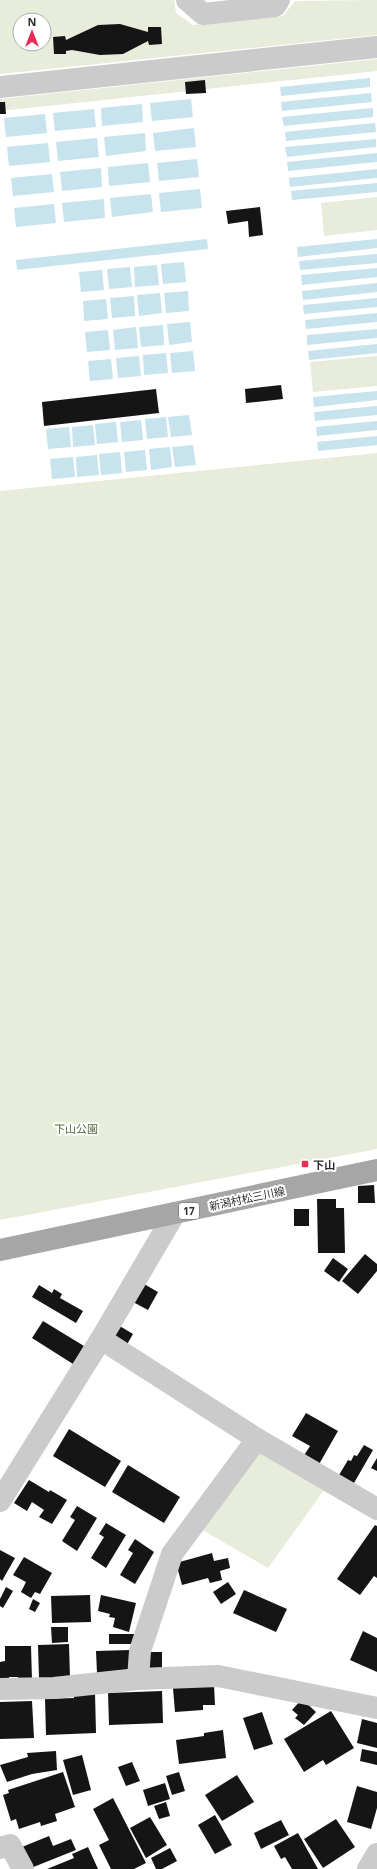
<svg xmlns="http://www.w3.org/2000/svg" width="377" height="1869" viewBox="0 0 377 1869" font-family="'Noto Sans','Noto Sans JP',sans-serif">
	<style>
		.green { fill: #e7ecdb; fill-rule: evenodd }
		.water { fill: #c7e3ed }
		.building { fill: #151515 }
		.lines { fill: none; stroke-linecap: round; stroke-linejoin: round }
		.minor { stroke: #cbcbcb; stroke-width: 22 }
		.major { stroke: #a6a6a6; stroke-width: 22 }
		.poi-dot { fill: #ea2c55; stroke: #fff; stroke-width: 1.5 }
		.labels { text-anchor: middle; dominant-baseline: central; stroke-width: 4; stroke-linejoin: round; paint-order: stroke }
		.shield { fill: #fff; stroke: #6d6d6d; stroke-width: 1 }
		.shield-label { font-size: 10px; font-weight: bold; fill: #2e2e2e }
		.park-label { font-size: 11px; fill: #586b3a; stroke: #fff }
		.poi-label { font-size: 11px; font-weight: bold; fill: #2e2e2e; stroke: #fff; text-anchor: start }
		.street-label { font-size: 11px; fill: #2e2e2e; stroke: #fff }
	</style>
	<rect width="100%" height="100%" fill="#fff"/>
	<!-- green -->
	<g class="green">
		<path d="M 0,0 L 174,0 L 176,13 L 193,25 L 283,16 L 295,1 L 377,0 L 377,35 L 0,74 ZM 20,20 L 44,20 L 44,44 L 20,44 Z"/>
		<polygon points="377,59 377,71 0,111 0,99"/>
		<polygon points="377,197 377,230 324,236 321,203"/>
		<polygon points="377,356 377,386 313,392 310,362"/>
		<polygon points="377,453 377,1149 0,1220 0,491"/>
		<polygon points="258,1445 327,1486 268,1568 199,1528"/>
	</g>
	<!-- water -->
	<g class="water">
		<polygon points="370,78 370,87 281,96 280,87"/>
		<polygon points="371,93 372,102 282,111 281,102"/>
		<polygon points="191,99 193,117 152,121 150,103"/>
		<polygon points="142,104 143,122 102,126 101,108"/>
		<polygon points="373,108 373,117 284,126 282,117"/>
		<polygon points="94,109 96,127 55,131 53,113"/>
		<polygon points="45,114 47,133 6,137 4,118"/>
		<polygon points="375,123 376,132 286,141 285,132"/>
		<polygon points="194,128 196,147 155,151 153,133"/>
		<polygon points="145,133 146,151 106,156 104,137"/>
		<polygon points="97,138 99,157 58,161 56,142"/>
		<polygon points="376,139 376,147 287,157 285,147"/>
		<polygon points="48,143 50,162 9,166 7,147"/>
		<polygon points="377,153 377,162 288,171 287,162"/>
		<polygon points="197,159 199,177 159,181 157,163"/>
		<polygon points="148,163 150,182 109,186 108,167"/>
		<polygon points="101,168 102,187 62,191 60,172"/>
		<polygon points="377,169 377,178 290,187 289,178"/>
		<polygon points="52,174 54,192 13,196 11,178"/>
		<polygon points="377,183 377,192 292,200 291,191"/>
		<polygon points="200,189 202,208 161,212 159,193"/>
		<polygon points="151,194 153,212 112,217 110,198"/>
		<polygon points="104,199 105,218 64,222 62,203"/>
		<polygon points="54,204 56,223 16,227 14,208"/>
		<polygon points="207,239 208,249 17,270 16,260"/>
		<polygon points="377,239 377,248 298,257 297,247"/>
		<polygon points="377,254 377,263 300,270 299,261"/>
		<polygon points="184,262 186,282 163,284 161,264"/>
		<polygon points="157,265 159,285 135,287 134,267"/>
		<polygon points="130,267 132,287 109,289 107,269"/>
		<polygon points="377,268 377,277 302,285 301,275"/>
		<polygon points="102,270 104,290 81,292 79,272"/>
		<polygon points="377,283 377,292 303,300 302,291"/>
		<polygon points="188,291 189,311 166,313 164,293"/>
		<polygon points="160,293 162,313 139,316 137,295"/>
		<polygon points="134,296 135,316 112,318 110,298"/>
		<polygon points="377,298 377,307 304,314 303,305"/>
		<polygon points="106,299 108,319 84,321 83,301"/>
		<polygon points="377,313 377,322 306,329 305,320"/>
		<polygon points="190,322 192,342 169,345 167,324"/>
		<polygon points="163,325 164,345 141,347 139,327"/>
		<polygon points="136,327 138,348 115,350 113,330"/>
		<polygon points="377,329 377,338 307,345 307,335"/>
		<polygon points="108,330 110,350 87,352 85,332"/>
		<polygon points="377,344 377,353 309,360 308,351"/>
		<polygon points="193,351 195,371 172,373 170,353"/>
		<polygon points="166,353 168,373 144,375 143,355"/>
		<polygon points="139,356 141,376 118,378 116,358"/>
		<polygon points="111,359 113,379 90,381 88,361"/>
		<polygon points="377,391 377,400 314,407 313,397"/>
		<polygon points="377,406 377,415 315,421 314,412"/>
		<polygon points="189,415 192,435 171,437 168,417"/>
		<polygon points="166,417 168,437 147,439 145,419"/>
		<polygon points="141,420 143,440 122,442 120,422"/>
		<polygon points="377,421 377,430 317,436 316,427"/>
		<polygon points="116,422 118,442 97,444 95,424"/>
		<polygon points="93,425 95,445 73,447 72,427"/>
		<polygon points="69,427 71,447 48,449 46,429"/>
		<polygon points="377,436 377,445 318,451 317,442"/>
		<polygon points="193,445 196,465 175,467 172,447"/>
		<polygon points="170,447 172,467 151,470 149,449"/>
		<polygon points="145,450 147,470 126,472 124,452"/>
		<polygon points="120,452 122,473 101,475 99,454"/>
		<polygon points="97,455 99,475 77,477 76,457"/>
		<polygon points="73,457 75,477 52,479 50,459"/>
	</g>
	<!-- building -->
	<g class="building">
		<polygon points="120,24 148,32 148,27 161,27 162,44 149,45 148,41 123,54 100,55 72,50 66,51 66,54 54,54 53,37 65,36 66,40 98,25"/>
		<polygon points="205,80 206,93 186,94 185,82"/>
		<polygon points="0,102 5,102 6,114 0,114"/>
		<polygon points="260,207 263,235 249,237 248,221 228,224 226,211"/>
		<polygon points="281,385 283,399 246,403 245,389"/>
		<polygon points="156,389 159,413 44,426 42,402"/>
		<polygon points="374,1185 375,1203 358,1203 358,1186"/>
		<polygon points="317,1199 336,1199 336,1208 344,1208 345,1253 318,1253"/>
		<rect x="294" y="1209" width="15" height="17"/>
		<polygon points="365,1254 377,1264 377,1271 358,1294 342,1281"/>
		<polygon points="333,1258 348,1269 339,1282 324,1271"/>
		<polygon points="144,1284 158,1292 148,1310 133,1302"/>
		<polygon points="39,1285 52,1293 54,1289 62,1294 60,1298 83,1311 76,1323 32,1297"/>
		<polygon points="43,1321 84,1346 73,1364 32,1338"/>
		<polygon points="118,1325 133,1334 125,1348 110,1339"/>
		<polygon points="306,1413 338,1431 318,1466 303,1457 310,1446 292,1436"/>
		<polygon points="69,1429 121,1461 105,1487 53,1456"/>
		<polygon points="364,1445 373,1450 354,1483 339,1475 348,1460 351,1461 354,1455 357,1456"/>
		<polygon points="377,1458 377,1471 371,1468"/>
		<polygon points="128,1465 180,1497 164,1523 112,1492"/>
		<polygon points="29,1480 49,1492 50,1490 67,1500 52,1524 39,1517 44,1510 32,1502 27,1511 14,1503"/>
		<polygon points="77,1506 97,1518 77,1551 62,1541 75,1520 70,1517"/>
		<polygon points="106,1523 126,1535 106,1568 91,1558 104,1537 99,1534"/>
		<polygon points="375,1525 377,1526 377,1578 374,1576 360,1595 337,1579"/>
		<polygon points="135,1539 154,1552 135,1584 120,1575 133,1553 128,1550"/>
		<polygon points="0,1550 15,1558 2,1581 0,1579"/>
		<polygon points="212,1553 214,1561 228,1558 230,1568 220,1571 222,1580 210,1583 208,1578 182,1585 176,1563"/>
		<polygon points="24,1557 52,1573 40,1594 35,1592 31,1598 21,1592 26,1582 13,1575"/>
		<polygon points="228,1582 236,1594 221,1604 213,1592"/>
		<polygon points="6,1587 13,1591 3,1608 0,1606 0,1599"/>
		<polygon points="244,1590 287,1609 276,1632 233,1613"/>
		<polygon points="90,1595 91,1622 52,1623 51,1596"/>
		<polygon points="101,1595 136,1603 129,1632 113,1627 115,1618 109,1617 110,1614 98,1611"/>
		<polygon points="33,1599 40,1603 35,1612 29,1609"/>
		<polygon points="51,1627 68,1627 68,1642 52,1643"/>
		<polygon points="363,1631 377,1638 377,1672 350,1660"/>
		<rect x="109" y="1634" width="25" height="10"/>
		<polygon points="69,1644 70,1678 39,1678 38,1645"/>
		<polygon points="5,1646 31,1646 32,1680 19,1680 18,1677 9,1677 10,1683 0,1683 0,1662 5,1661"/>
		<polygon points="130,1650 130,1672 97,1673 96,1651"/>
		<rect x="149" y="1652" width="13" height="18"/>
		<polygon points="214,1685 215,1705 203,1705 203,1710 175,1712 173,1688"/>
		<polygon points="162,1691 163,1723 109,1725 108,1693"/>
		<polygon points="95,1693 96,1733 46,1735 45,1699 74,1698 74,1694"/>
		<polygon points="302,1699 316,1712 304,1725 295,1718 298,1715 292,1710"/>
		<polygon points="32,1701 34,1738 0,1739 0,1702"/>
		<polygon points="331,1711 354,1748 326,1765 323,1760 304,1772 284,1739"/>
		<polygon points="262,1712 273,1744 254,1750 243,1718"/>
		<polygon points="362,1719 377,1723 377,1748 357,1743"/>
		<polygon points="223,1730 226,1758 179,1764 176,1740 204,1736 204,1733"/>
		<polygon points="362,1749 377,1752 377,1765 360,1761"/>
		<polygon points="56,1751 57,1770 32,1774 7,1782 0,1765 28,1757 27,1753"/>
		<polygon points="82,1755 91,1790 73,1795 63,1760"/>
		<polygon points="132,1762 140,1781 126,1786 118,1767"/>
		<polygon points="63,1772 75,1807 55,1814 57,1821 41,1826 40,1822 19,1829 16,1819 11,1821 3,1795 9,1793 8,1790"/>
		<polygon points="179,1772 185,1791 172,1795 166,1776"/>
		<polygon points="237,1775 254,1802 222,1821 205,1795"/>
		<polygon points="165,1783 170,1799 148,1806 143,1790"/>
		<polygon points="357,1786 377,1792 377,1808 371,1829 347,1822"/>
		<polygon points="113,1798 146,1863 134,1869 111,1869 99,1845 109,1840 93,1809"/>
		<polygon points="166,1802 170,1816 159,1819 154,1806"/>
		<polygon points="215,1815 232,1845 215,1854 198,1825"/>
		<polygon points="150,1817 167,1845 146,1858 130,1828"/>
		<polygon points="336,1819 355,1847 323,1868 304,1839"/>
		<polygon points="281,1820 289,1835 261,1849 254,1833"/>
		<polygon points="298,1833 318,1869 292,1869 285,1857 281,1859 274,1846"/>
		<polygon points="49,1836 53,1846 71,1839 76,1850 31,1868 22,1847"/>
		<polygon points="88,1847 98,1869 47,1869 74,1858 72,1854"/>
		<polygon points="170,1848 177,1861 162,1869 156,1869 151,1858"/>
	</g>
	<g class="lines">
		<!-- minor -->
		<g class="minor">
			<polyline points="187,0 203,14 275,6 279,0"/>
			<polyline points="0,87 377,47"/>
			<polyline points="101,1339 257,1439 377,1509"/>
			<polyline points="0,1501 101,1339 175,1213"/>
			<polyline points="138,1679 140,1651 172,1554 257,1439"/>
			<polyline points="0,1689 54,1688 138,1679 218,1676 377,1708"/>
			<polyline points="0,1848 10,1845 23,1869"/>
			<polyline points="368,1869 377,1854"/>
		</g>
		<!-- major -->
		<polyline class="major" points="0,1250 377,1170"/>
	</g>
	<!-- markers -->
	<rect class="poi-dot" x="301" y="1160" width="8" height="8" rx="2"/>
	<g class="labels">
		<!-- shield labels -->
		<rect class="shield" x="179" y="1203" width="20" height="16" rx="3"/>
		<g class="shield-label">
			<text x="189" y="1211">17</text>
		</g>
		<!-- park labels -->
		<g class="park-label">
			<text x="76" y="1128">下山公園</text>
		</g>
		<!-- poi labels -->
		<g class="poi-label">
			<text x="313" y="1164">下山</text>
		</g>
		<!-- street labels -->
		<g class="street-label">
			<text transform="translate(247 1198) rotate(-12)">新潟村松三川線</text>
		</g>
	</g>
	<!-- north arrow -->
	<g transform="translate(32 32)"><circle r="19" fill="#ffffff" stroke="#ababab"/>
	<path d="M0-3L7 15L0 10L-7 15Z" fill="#ea2c55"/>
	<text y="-6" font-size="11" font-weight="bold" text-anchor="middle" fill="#2e2e2e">N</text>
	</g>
</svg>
